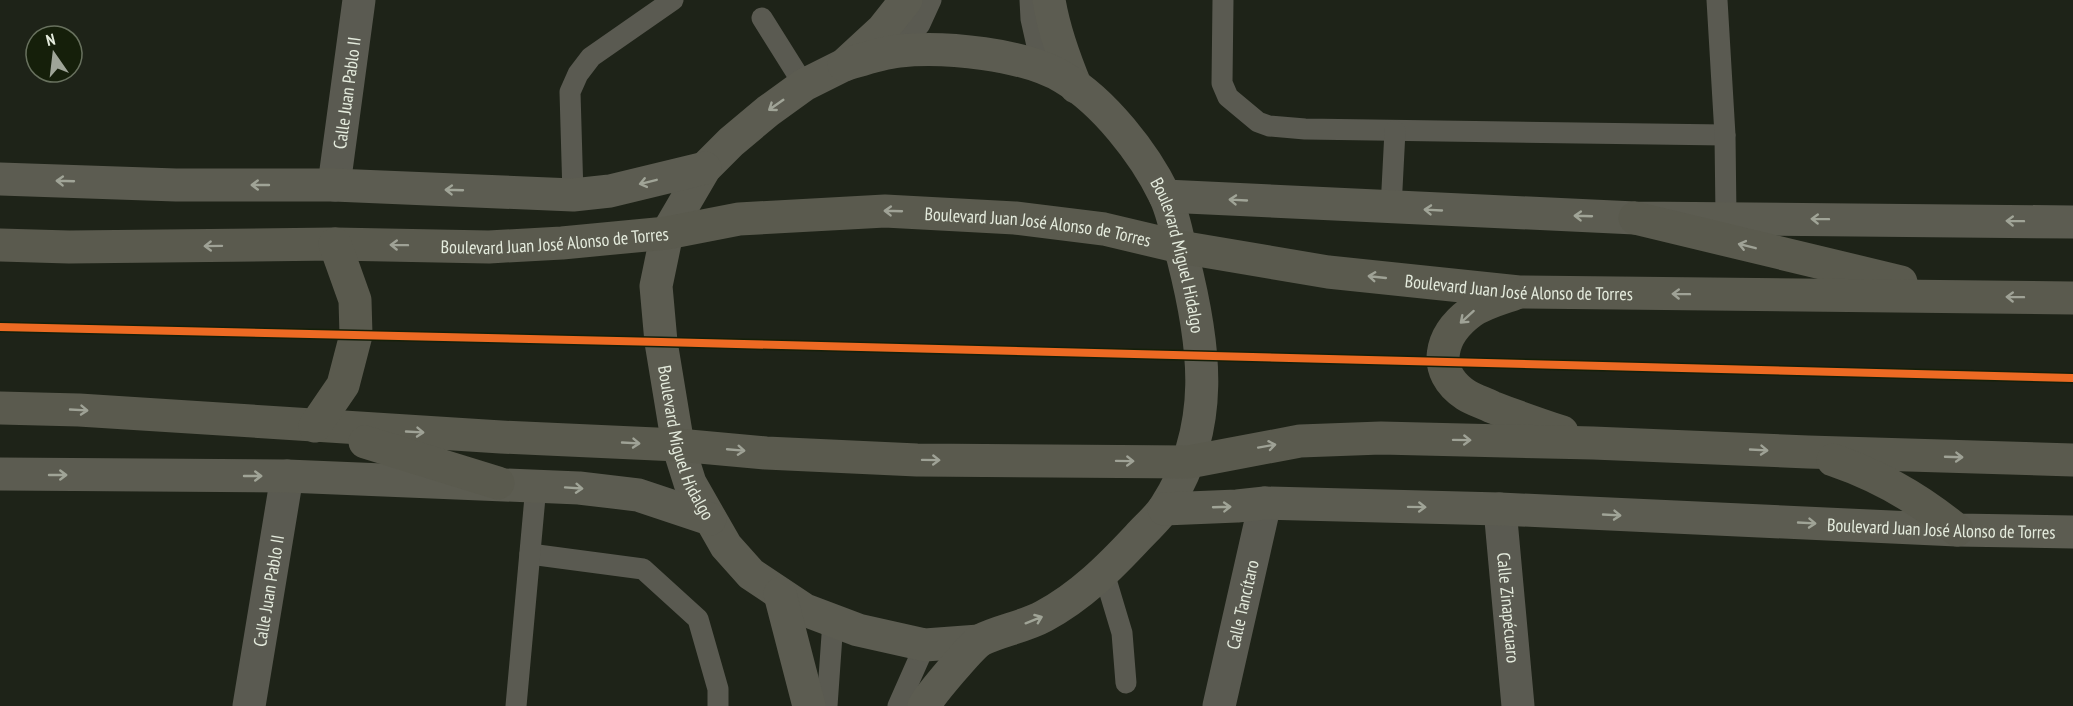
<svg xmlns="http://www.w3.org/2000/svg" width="2073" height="706" viewBox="0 0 2073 706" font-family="'PT Sans Narrow',sans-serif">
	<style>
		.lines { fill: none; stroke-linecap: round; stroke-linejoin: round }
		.lane { stroke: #5a5a51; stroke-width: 21 }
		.street { stroke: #5a5a51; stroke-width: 33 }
		.secondary { stroke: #5c5c51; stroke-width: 33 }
		.primary { stroke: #5a5a4e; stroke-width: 33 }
		.cycleway-casing { stroke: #151f0a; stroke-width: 11 }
		.cycleway { stroke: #ed6a23; stroke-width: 8 }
		.oneway { stroke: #a0a497 }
		.oneway2 { stroke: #9fa296 }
		.labels { text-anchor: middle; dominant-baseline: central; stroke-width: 6; stroke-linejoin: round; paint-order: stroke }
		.street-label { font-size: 18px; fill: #e4ebdd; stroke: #151f0a }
	</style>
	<rect width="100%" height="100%" fill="#1e2318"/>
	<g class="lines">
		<!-- lane -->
		<g class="lane">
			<polyline points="1030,0 1031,19 1042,68"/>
			<polyline points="1223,0 1222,83 1228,97 1258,122 1269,126 1305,129 1725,135"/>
			<polyline points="1717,0 1725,135 1726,217"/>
			<polyline points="762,18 804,85"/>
			<polyline points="898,51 920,24 931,0"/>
			<polyline points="573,195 570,92 578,74 591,57 673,0"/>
			<polyline points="1391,208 1395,131"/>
			<polyline points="530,554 643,569 698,619 718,689 718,706"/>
			<polyline points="1104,573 1122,633 1126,683"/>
			<polyline points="516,706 536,486"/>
			<polyline points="827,706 833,621"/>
			<polyline points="898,706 925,645"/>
		</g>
		<!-- street -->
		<g class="street">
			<path id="s1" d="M 334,185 L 359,0"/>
			<path id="s2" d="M 1500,509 L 1518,706"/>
			<path id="s3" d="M 249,706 L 287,476"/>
			<path id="s4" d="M 1219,706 L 1265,503"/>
		</g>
		<!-- secondary -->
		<g class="secondary">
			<path id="s5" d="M 906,0 L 883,29 L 844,65 L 804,85 L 768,111 L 731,142 L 705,168 L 667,233 L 656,286 L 661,342 L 678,445 L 690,483 L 726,546 L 751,574 L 805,610 L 858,630 L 925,645 L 979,641"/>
			<path d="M 1049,0 C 1054,31 1064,58 1076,87"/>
			<path id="s6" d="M 844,65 C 861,60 880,53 899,51 C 944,46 1025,54 1064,78 C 1104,102 1144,153 1164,194 C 1174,213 1177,238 1183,258 C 1205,344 1217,428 1165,507 C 1158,518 1147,527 1138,537 C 1109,568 1081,596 1044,616 C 1024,627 1001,630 981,640 C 971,646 930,695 924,706"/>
			<polyline points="0,179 176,185 334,185 573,195 610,191 705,168"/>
			<polyline points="1165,196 1635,218 2073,222"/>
			<polyline points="0,474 287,476 579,488 638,495 710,519"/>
			<path id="s7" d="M 1164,509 L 1237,506 L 1265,503 L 1500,509 L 1957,530 L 2073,532"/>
			<polyline points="780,594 809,706"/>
		</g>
		<!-- primary -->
		<g class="primary">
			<polyline points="1635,218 1901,282"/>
			<path id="s8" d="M 0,245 L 69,247 L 335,244 L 489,247 L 562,243 L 667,233 L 739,219 L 885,211 L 1015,218 L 1104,229 L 1180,247 L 1328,272 L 1519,292 L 2073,298"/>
			<path d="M 1514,294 C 1500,299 1484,303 1471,312 C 1440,335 1430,371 1466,395 C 1474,400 1484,403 1492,407 C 1515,416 1538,424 1562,432"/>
			<polyline points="0,408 79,410 501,437 678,445 766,453 917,460 1189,462 1300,441 1381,438 1593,443 1808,452 2073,460"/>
			<polyline points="315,426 343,385 356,335 355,300 335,244"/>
			<polyline points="365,442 498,483"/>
			<path d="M 1833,460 C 1877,475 1921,500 1957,530"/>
		</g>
		<!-- cycleway casing -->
		<g class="cycleway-casing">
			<polyline id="cycleway" points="0,327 661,342 2073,378"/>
		</g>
		<!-- cycleway -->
		<use href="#cycleway" class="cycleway"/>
	</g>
	<!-- one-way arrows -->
	<defs><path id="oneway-shaft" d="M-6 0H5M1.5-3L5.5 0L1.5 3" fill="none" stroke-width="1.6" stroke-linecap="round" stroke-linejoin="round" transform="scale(1.5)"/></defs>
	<g class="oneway">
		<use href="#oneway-shaft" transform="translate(776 105) rotate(145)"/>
		<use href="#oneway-shaft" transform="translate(65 181) rotate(-178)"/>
		<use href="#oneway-shaft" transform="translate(648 182) rotate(166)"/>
		<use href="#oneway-shaft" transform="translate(260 185) rotate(-180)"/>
		<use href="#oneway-shaft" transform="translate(454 190) rotate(-178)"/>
		<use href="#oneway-shaft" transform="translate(1238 200) rotate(-177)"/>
		<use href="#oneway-shaft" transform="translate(1433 210) rotate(-177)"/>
		<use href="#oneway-shaft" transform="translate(1583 216) rotate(-178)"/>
		<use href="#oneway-shaft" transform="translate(1820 219) rotate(-179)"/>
		<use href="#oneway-shaft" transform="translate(2015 221) rotate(-179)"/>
		<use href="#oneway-shaft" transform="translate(58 475)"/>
		<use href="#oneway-shaft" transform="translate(253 476)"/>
		<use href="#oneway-shaft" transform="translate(574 488) rotate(4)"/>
		<use href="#oneway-shaft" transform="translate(1222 507) rotate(-2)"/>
		<use href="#oneway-shaft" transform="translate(1417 507) rotate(1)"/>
		<use href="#oneway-shaft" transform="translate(1612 515) rotate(3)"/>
		<use href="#oneway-shaft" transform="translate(1807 523) rotate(3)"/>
		<use href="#oneway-shaft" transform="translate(1034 620) rotate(-22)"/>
	</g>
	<g class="oneway2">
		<use href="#oneway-shaft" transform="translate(893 211) rotate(-178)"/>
		<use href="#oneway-shaft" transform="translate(399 245) rotate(-179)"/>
		<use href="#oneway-shaft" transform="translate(213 246) rotate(179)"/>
		<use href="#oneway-shaft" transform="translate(1747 246) rotate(-166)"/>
		<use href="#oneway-shaft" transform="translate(1377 277) rotate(-174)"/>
		<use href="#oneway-shaft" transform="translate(1681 294) rotate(-179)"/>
		<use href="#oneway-shaft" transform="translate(2015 297) rotate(-179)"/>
		<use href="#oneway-shaft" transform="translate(1467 317) rotate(138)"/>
		<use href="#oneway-shaft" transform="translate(79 410) rotate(3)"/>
		<use href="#oneway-shaft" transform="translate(415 432) rotate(3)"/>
		<use href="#oneway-shaft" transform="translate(1462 440) rotate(1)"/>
		<use href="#oneway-shaft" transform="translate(631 443) rotate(3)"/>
		<use href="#oneway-shaft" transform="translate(1267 446) rotate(-10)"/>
		<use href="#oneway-shaft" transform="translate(736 450) rotate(5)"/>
		<use href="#oneway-shaft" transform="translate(1759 450) rotate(3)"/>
		<use href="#oneway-shaft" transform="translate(1954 457) rotate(2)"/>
		<use href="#oneway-shaft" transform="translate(931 460) rotate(1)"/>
		<use href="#oneway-shaft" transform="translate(1125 461) rotate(1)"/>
	</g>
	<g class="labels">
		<!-- street labels -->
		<g class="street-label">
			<text stroke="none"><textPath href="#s1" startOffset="93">Calle Juan Pablo II</textPath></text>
			<text stroke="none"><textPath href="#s8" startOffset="1041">Boulevard Juan José Alonso de Torres</textPath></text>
			<text stroke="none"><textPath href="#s8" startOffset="555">Boulevard Juan José Alonso de Torres</textPath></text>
			<text stroke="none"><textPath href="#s6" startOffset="444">Boulevard Miguel Hidalgo</textPath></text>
			<text stroke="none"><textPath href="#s8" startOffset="1527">Boulevard Juan José Alonso de Torres</textPath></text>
			<text stroke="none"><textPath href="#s5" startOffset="554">Boulevard Miguel Hidalgo</textPath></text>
			<text stroke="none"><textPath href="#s7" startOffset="778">Boulevard Juan José Alonso de Torres</textPath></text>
			<text stroke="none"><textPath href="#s3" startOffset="117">Calle Juan Pablo II</textPath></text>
			<text stroke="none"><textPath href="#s4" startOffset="104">Calle Tancítaro</textPath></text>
			<text stroke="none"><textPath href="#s2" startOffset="99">Calle Zinapécuaro</textPath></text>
		</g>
	</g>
	<!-- north arrow -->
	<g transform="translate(54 54) rotate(346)"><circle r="28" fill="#151f0a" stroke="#68715e" stroke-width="1.5"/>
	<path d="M0-4.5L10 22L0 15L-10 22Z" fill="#9fa598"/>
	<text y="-9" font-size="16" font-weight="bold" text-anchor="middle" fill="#e4ebdd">N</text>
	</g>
</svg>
